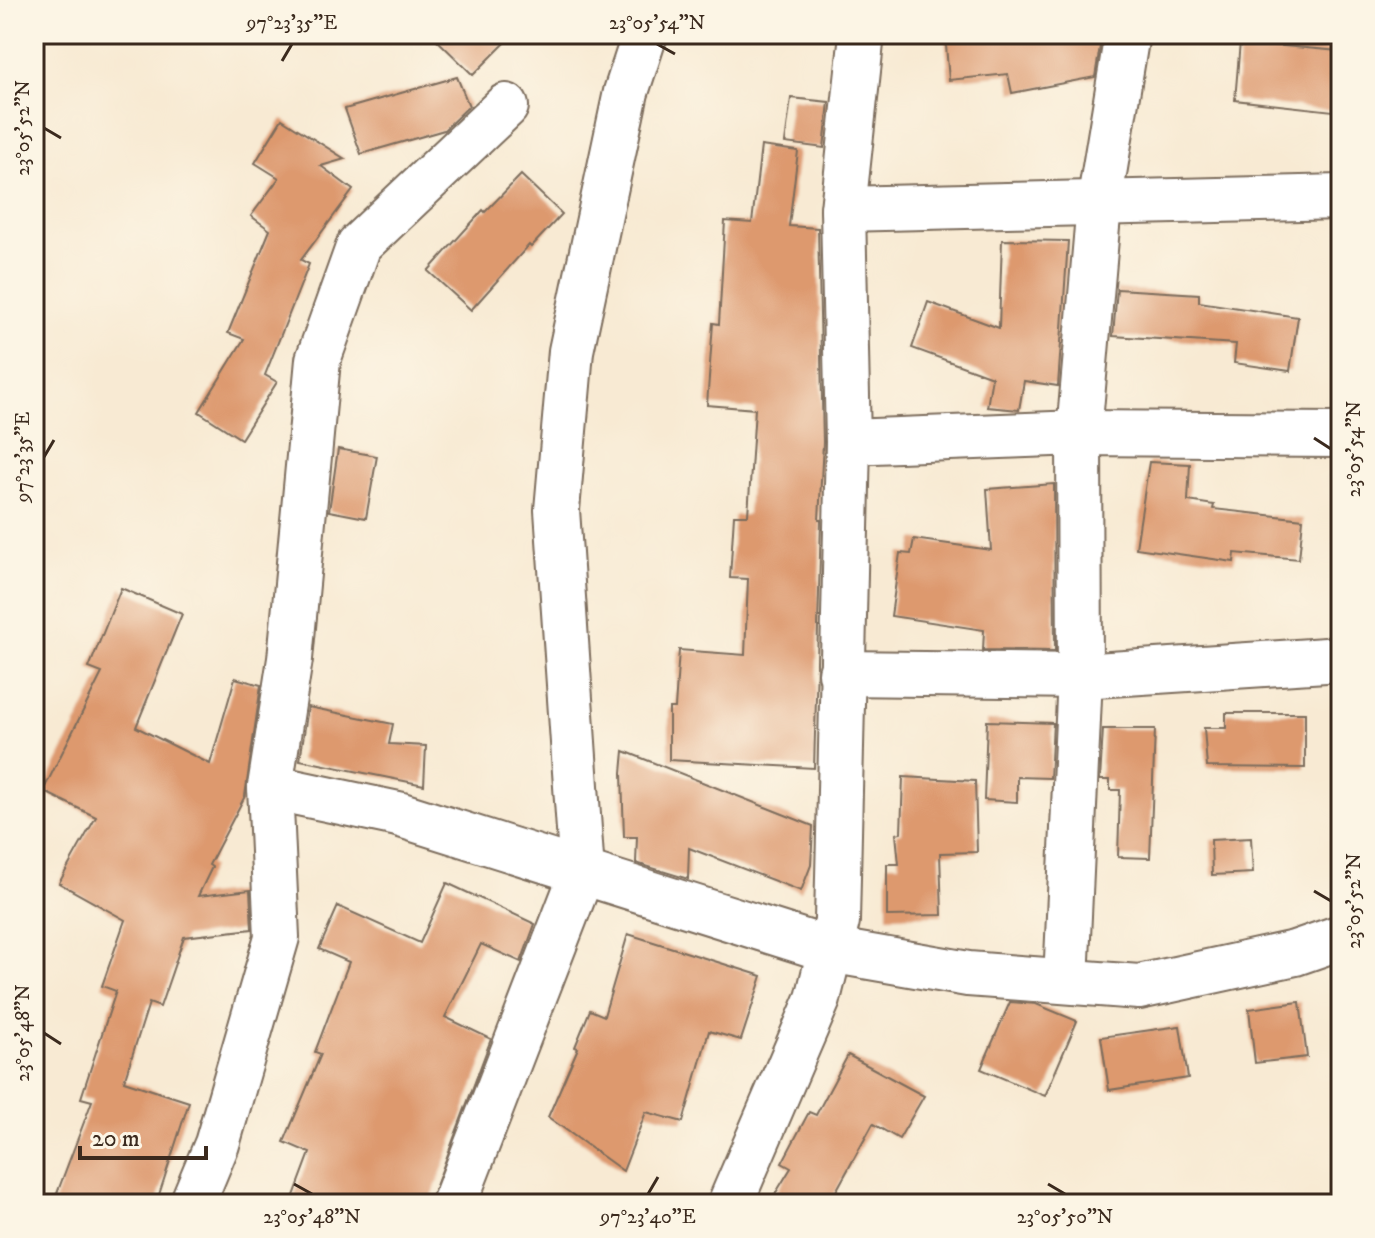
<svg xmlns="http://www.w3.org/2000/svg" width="1375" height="1238" viewBox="0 0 1375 1238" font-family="'IM FELL DW Pica',serif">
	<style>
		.building { fill: #dd996e }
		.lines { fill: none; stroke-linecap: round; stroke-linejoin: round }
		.street-casing { stroke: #7d6d5d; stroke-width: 48 }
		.street { stroke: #fff; stroke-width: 44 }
		.ticks { fill: none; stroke: #3b2a1e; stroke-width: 3 }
		.neatline { fill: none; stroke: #3b2a1e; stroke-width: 3 }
		.ticks-label { font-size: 20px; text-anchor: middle; fill: #3b2a1e }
	</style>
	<rect width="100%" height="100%" fill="#fcf5e5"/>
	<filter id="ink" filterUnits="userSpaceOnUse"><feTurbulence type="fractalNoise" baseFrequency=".0125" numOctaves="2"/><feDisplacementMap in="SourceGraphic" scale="16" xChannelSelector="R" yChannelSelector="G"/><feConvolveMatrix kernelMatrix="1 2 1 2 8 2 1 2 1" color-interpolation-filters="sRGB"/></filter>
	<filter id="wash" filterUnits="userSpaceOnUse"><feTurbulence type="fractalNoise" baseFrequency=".006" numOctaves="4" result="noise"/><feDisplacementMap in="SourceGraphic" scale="32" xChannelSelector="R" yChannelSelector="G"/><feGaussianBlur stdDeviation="1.8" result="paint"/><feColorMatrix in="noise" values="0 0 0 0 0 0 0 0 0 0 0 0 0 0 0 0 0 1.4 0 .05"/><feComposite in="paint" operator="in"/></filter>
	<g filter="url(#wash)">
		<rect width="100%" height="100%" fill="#f8ead3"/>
		<g id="blocks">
			<!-- building -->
			<g class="building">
				<polygon points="431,34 514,34 473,75"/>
				<polygon points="945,34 1102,34 1095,77 1012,93 1008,74 949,80"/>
				<polygon points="1240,42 1339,51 1333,111 1235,100"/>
				<polygon points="457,77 469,106 444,130 361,154 345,109"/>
				<polygon points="791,98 829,102 824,148 785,143"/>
				<polygon points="282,119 345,159 321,166 353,190 301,260 309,264 265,375 277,382 241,439 199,412 244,339 228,333 270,230 251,216 279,178 255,163"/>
				<polygon points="761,146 798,151 789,226 818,228 823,442 819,520 821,520 814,768 669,760 669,708 675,708 679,650 745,655 748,579 730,578 734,515 748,515 755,409 707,405 713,323 719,324 725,221 752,223"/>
				<polygon points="521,175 562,214 531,247 529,245 471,310 428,271 483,210 485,212"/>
				<polygon points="1002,240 1068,241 1058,386 1024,381 1019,410 987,407 992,377 912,348 928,302 999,328"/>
				<polygon points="1117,289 1199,294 1199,302 1298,317 1290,371 1234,363 1236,344 1113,336"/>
				<polygon points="338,449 377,456 366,518 329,511"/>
				<polygon points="1149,462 1190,464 1188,501 1214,505 1213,509 1303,519 1299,559 1235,553 1234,562 1136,548"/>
				<polygon points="1054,484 1055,651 983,650 984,630 891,616 900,553 911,554 914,539 991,550 987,489"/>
				<polygon points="121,588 182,614 136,727 210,764 235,678 261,685 245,796 209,865 212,867 198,896 250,890 252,929 184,937 160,1007 149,1003 124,1081 189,1102 156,1204 53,1204 92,1101 81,1098 116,991 102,986 125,920 59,883 96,817 43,791 102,673 89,668"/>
				<polygon points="308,707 393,724 389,744 426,746 424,785 300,760"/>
				<polygon points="1226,713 1305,713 1305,768 1207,767 1204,728 1226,728"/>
				<polygon points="987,721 1053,723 1050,778 1017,777 1017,802 984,800"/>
				<polygon points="1103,729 1155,729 1150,858 1118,857 1120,790 1110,790 1110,780 1100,780"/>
				<polygon points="624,751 813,826 811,865 801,891 689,848 688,879 636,863 637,837 624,837 622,773"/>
				<polygon points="903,777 975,781 977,852 940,853 942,915 887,916 887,864 899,864 896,834 901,833"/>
				<polygon points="1251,838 1253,873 1212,875 1211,840"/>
				<polygon points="447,883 535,924 521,962 481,944 445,1017 491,1039 430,1202 429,1204 291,1204 310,1153 284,1142 321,1054 315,1052 349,962 319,949 338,906 420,943"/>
				<polygon points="628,934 762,976 741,1040 709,1031 683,1122 646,1112 623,1171 548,1117 578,1048 575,1047 590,1010 604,1016"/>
				<polygon points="1010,1002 1036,1004 1077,1021 1045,1096 981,1069"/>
				<polygon points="1300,1002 1307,1057 1255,1063 1249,1009"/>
				<polygon points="1180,1026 1188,1078 1109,1090 1101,1037"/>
				<polygon points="848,1055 924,1096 899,1139 873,1124 829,1204 769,1204 791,1168 782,1163 809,1112 816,1115"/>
			</g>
		</g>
	</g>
	<g filter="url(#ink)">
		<use href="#blocks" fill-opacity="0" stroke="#7d6d5d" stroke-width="2"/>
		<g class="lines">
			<!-- street casing -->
			<g class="street-casing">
				<g id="street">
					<polyline points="843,209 1341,197"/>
					<polyline points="848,442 1079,433 1341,435"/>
					<polyline points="841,673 1080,676 1341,659"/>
					<polyline points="270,787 398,814 830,950 968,974 1139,987 1295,953 1341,937"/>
					<polyline points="1066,981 1080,676 1079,433 1099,204 1127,34"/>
					<polyline points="192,1204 217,1144 277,937 270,787 290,659 318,360 359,245 506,106"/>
					<polyline points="454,1204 582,873 557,510 571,351 626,92 645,34"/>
					<polyline points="730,1204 818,999 837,921 848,442 843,209 862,34"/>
				</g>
			</g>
			<!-- street -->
			<use href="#street" class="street"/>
		</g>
	</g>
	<!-- ticks -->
	<path class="ticks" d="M 657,44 L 675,54M 282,61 L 292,44M 44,128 L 61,138M 1314,438 L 1331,449M 44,457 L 54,440M 1314,891 L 1331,901M 44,1033 L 61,1044M 294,1184 L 312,1194M 1048,1184 L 1065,1194M 648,1194 L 658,1177"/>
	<!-- margin -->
	<rect width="1375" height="1238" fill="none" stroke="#fcf5e5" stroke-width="88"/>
	<!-- scale -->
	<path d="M80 1146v12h126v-12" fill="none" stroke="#3b2a1e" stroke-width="4"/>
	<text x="92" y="1146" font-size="24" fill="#3b2a1e" stroke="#fcf5e5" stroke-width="6" paint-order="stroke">20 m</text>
	<rect x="44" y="44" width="1287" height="1150" class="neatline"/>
	<g class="ticks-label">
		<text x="292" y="29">97°23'35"E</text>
		<text x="657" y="29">23°05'54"N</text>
		<text transform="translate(22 128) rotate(-90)" y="7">23°05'52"N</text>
		<text transform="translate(1353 449) rotate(-90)" y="7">23°05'54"N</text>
		<text transform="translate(22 457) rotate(-90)" y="7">97°23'35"E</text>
		<text transform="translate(1353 901) rotate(-90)" y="7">23°05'52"N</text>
		<text transform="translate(22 1033) rotate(-90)" y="7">23°05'48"N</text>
		<text x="312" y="1223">23°05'48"N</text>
		<text x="648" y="1223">97°23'40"E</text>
		<text x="1065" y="1223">23°05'50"N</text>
	</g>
</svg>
